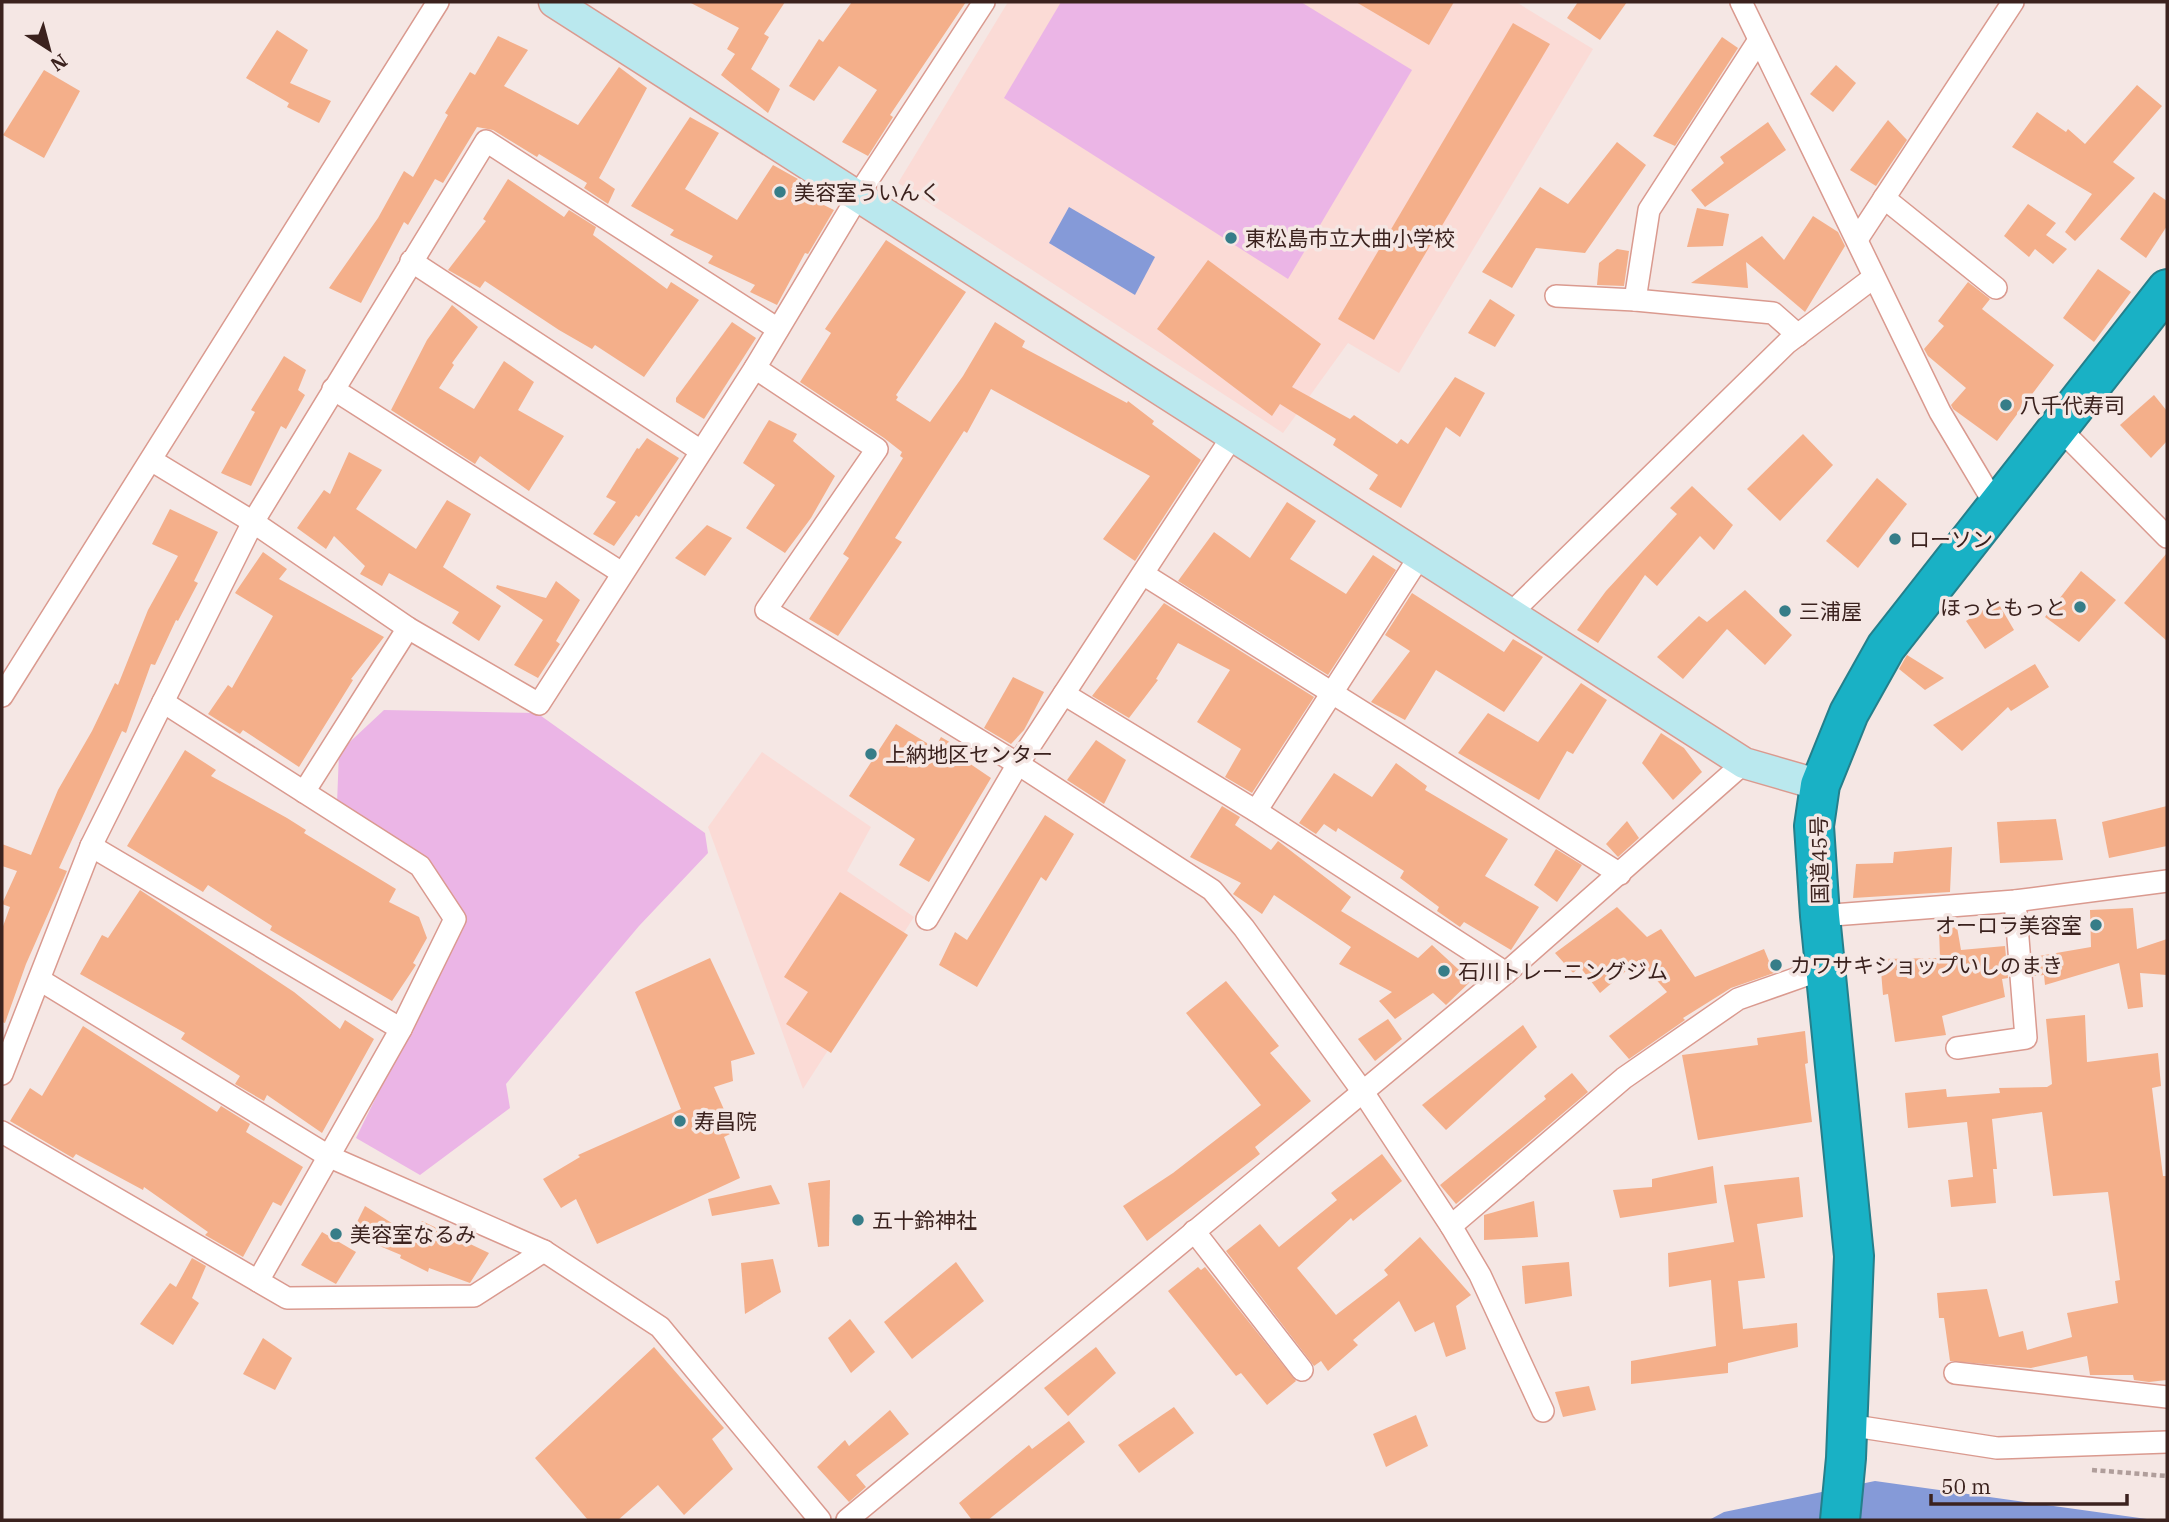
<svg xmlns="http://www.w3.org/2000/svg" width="2169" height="1522" viewBox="0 0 2169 1522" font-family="'IBM Plex Serif','Noto Sans JP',serif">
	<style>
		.built { fill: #fbdbd6 }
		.green { fill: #ebb5e6 }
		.water { fill: #859ad8 }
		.building { fill: #f4af8a }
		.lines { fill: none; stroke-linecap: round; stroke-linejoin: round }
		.street-casing { stroke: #da9a8f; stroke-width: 24 }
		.secondary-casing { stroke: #da9a8f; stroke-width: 33 }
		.highway-casing { stroke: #257f8b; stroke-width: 42 }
		.path { stroke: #b09e9b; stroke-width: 4.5; stroke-dasharray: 5 3.5; stroke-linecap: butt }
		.street { stroke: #fff; stroke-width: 21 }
		.secondary { stroke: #bae8ee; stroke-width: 30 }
		.highway { stroke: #19b1c5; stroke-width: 38 }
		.poi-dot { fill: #367d88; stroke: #f5e7e4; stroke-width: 2.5 }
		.labels { text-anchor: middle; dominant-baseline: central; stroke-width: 7; stroke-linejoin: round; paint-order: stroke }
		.poi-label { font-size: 21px; fill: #3b221e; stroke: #f5e7e4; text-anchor: start }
		.street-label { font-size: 21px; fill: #3b221e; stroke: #f5e7e4 }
	</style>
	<rect width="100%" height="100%" fill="#f5e7e4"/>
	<!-- built -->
	<g class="built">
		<polygon points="1008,2 1516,2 1593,49 1399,373 1348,343 1283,433 898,183"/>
		<polygon points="762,752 871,827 847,871 914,917 803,1089 708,827"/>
	</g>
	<!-- green -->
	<g class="green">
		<polygon points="1061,2 1301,2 1412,70 1288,279 1004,98"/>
		<polygon points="384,710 537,713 705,833 708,853 639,926 506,1084 510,1108 420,1175 356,1138 459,928 427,861 337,804 339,752"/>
	</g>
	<!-- water -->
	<g class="water">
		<polygon points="1069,207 1155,257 1135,295 1049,243"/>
		<polygon points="1875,1481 2154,1520 1709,1520 1724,1512"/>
	</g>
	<!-- building -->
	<g class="building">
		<polygon points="689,2 785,2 764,34 769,37 751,69 780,89 768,113 721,75 735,54 727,49 739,28"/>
		<polygon points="852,2 966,2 890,115 893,117 868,156 842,142 877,90 839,66 814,101 789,86 819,39 823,42"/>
		<polygon points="1356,2 1454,2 1429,45"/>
		<polygon points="1578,2 1627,2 1600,40 1567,18"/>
		<polygon points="1513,23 1550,44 1374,340 1338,319"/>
		<polygon points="277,30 308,50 290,83 331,101 319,123 287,107 289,103 246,78"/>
		<polygon points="498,36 528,50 504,86 578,125 619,67 647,88 599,178 615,189 608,204 584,188 587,183 539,154 537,157 493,130 477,127 443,183 435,179 408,225 404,222 361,303 329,288 378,218 404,171 413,177 448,115 445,113 470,72 475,75"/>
		<polygon points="1722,37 1738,48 1675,146 1653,136"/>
		<polygon points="1836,65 1856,83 1833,112 1810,94"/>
		<polygon points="44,70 80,91 44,158 3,135"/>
		<polygon points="2137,85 2162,106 2113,162 2135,178 2075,241 2065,232 2092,194 2012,147 2037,112 2066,132 2068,129 2085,144"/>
		<polygon points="690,117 719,133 685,189 737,220 773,165 798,179 791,189 834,210 808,254 805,253 777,305 750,292 755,285 708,263 713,256 670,235 674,230 631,206"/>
		<polygon points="1888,120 1907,140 1876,186 1850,170"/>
		<polygon points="1768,122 1786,150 1705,207 1691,190 1724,163 1720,157"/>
		<polygon points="1617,142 1646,165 1585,253 1536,248 1512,288 1482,272 1540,187 1568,204"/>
		<polygon points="508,179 564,217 569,210 596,227 593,235 667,289 671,282 699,300 644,377 595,345 592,349 559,330 485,281 480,288 448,270 486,221 483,219"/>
		<polygon points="2154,192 2167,201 2167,226 2146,258 2120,239"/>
		<polygon points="2028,204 2056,223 2046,235 2067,249 2053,264 2035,249 2029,257 2004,236"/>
		<polygon points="1697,208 1729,214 1723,246 1687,247"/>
		<polygon points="1813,216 1838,232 1845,246 1805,312 1746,262 1748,288 1691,283 1762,236 1784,260"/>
		<polygon points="886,240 966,292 896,395 898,397 896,400 930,422 963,376 995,322 1025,341 1022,347 1127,403 1128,401 1154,421 1152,424 1201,460 1135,561 1103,539 1150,476 991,389 967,433 964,431 895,538 902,542 838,636 809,619 849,558 843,554 903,458 900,456 902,452 884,438 800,382 831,333 825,329"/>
		<polygon points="1617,249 1629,251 1624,286 1597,285 1599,263"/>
		<polygon points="1208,260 1321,344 1292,387 1350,419 1354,415 1397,444 1401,439 1408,444 1455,377 1485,393 1460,437 1446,427 1401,508 1369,489 1378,475 1333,445 1336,439 1280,404 1272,416 1157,329"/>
		<polygon points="2098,269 2131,292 2094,342 2063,318"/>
		<polygon points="1968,282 1990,299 1982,309 2054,365 1997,441 1953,409 1951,405 1966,388 1928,356 1924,349 1944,326 1938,321"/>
		<polygon points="1490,299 1515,315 1495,347 1468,333"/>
		<polygon points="452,305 478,327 452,363 454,365 439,388 474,409 504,361 534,382 518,410 564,436 529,491 480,456 475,464 391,410 427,340"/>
		<polygon points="732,322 756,338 704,419 676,402 676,398"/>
		<polygon points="284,356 306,370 298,390 305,395 286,429 281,426 251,486 221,473 255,412 251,410"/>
		<polygon points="2154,395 2167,411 2167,441 2151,458 2120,425"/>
		<polygon points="769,420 797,434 793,441 835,476 811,518 785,553 746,528 775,485 743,463"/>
		<polygon points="1803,434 1833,465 1780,521 1747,489"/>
		<polygon points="647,438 679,458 639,517 636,515 614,546 593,534 616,502 606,497 637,448 639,449"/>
		<polygon points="349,452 382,470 356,509 416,549 447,500 471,514 443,567 501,606 479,641 452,623 459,612 389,573 382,586 360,574 365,566 334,536 326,549 297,528 324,490 330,494"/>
		<polygon points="1877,478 1907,504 1858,568 1826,541"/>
		<polygon points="1692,486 1733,525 1714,550 1700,536 1657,586 1645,575 1598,643 1577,630 1606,591 1677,514 1670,508"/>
		<polygon points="1287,502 1316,521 1290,559 1346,594 1373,555 1396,570 1328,675 1178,581 1214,532 1250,558"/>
		<polygon points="170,509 218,532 194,581 198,583 178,621 176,620 155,665 151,664 126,733 122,731 59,868 67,871 26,964 5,1023 2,1022 2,929 10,907 2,904 17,871 2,866 2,844 31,855 58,790 92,731 115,683 118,685 148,610 178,556 152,544"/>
		<polygon points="707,525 732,538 705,576 675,558"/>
		<polygon points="263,552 287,569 279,579 384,637 351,679 353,680 299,767 243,730 240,734 208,714 228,685 232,688 273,616 235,593"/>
		<polygon points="2167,553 2167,641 2124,603"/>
		<polygon points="2081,571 2116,600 2079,642 2045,617"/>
		<polygon points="556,581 580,600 556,641 560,644 538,678 514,665 543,620 496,588 497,585 546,598"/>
		<polygon points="1745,590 1792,635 1765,665 1727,629 1683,679 1657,657 1699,616 1707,622"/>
		<polygon points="1412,593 1504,652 1513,639 1543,657 1504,712 1436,670 1405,720 1371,702 1410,651 1385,635"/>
		<polygon points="1997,601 2014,630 1985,649 1966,621"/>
		<polygon points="1164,603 1314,697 1252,793 1225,777 1241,749 1197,722 1230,670 1178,643 1156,679 1158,680 1129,718 1092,696"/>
		<polygon points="1907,655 1944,678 1925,690 1899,669"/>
		<polygon points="2035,664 2049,687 2011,711 2008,707 1962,751 1933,725"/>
		<polygon points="1013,677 1044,692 1024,730 1011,744 984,728"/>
		<polygon points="1581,683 1607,700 1573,754 1567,751 1539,800 1458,753 1488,713 1538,742"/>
		<polygon points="896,724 935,748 941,737 963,750 960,757 991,778 929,882 899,865 915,839 849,796"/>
		<polygon points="1661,733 1684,748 1702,772 1673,800 1642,763"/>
		<polygon points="1096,740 1126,760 1104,804 1067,780"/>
		<polygon points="185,750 216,770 211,776 287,818 306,830 304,833 396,889 389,902 419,917 427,938 413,963 416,965 392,1001 270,930 272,926 208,885 203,892 127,846"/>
		<polygon points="1396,763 1427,786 1425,790 1508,839 1485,876 1539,907 1511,950 1464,922 1460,927 1437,911 1439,907 1400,878 1404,871 1338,828 1336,832 1324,824 1316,834 1299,823 1334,773 1372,797"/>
		<polygon points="1222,806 1240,817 1235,825 1271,850 1278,841 1351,897 1341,911 1418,958 1432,945 1471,981 1446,1005 1433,993 1395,1019 1379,1001 1392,992 1339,964 1351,947 1274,895 1262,914 1233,894 1241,883 1190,857"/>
		<polygon points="2167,806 2167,846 2109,858 2102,822"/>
		<polygon points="1045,815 1074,834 1046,881 1041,877 977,987 939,965 955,932 967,940"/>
		<polygon points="2056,819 2063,860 2000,863 1997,822"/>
		<polygon points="1627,821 1639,838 1618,857 1606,844"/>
		<polygon points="1952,847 1950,892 1853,898 1856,864 1893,863 1894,852"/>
		<polygon points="1556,849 1582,865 1557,902 1534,885"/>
		<polygon points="140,890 294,992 340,1029 345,1020 374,1039 322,1133 267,1095 264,1101 235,1084 240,1076 181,1039 185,1033 80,974 102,935 108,938"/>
		<polygon points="840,892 908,935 831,1053 786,1024 808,992 784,977"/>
		<polygon points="1617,907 1647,937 1661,929 1695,977 1764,949 1774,973 1731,988 1683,1018 1685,1020 1629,1059 1609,1036 1667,992 1639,960 1600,993 1580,967 1573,973 1555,953"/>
		<polygon points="2133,908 2137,949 2167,939 2167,975 2140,973 2143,1007 2128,1009 2119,963 2045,985 2044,975 2034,976 2033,957 2091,947 2090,910"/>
		<polygon points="1957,927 1961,950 2005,946 2008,978 2002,979 2005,997 1942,1016 1946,1035 1895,1042 1888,994 1883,995 1880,959 1940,958 1939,930"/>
		<polygon points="710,958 755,1054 731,1061 733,1081 714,1087 734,1132 724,1137 740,1178 597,1244 576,1199 561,1208 543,1179 580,1157 578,1155 681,1109 635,992"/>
		<polygon points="1226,981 1279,1046 1270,1053 1311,1101 1255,1147 1260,1154 1147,1241 1123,1206 1173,1173 1261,1105 1186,1013"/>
		<polygon points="2085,1015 2087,1062 2158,1053 2161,1086 2152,1088 2163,1176 2167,1176 2167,1380 2149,1382 2134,1380 2133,1375 2090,1375 2087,1356 2031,1368 1950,1361 1944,1318 1939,1318 1937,1293 1987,1289 1999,1337 2023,1331 2027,1350 2072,1337 2067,1313 2118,1303 2115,1281 2120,1280 2108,1192 2053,1196 2042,1112 1992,1119 1997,1169 1993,1169 1996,1203 1951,1207 1948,1180 1973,1177 1967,1122 1908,1128 1905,1093 1946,1089 1947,1097 2000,1093 1999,1088 2047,1087 2052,1084 2046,1019"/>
		<polygon points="1388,1019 1402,1039 1375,1061 1358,1039"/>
		<polygon points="1523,1025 1537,1047 1446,1130 1422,1105"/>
		<polygon points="83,1026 217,1112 221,1106 250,1124 246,1132 303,1167 281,1206 273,1202 243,1257 205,1235 208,1232 144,1187 143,1190 76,1154 73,1158 10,1121 30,1088 42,1096"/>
		<polygon points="1805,1031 1808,1063 1805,1064 1812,1122 1698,1140 1682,1055 1758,1045 1757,1038"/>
		<polygon points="1572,1073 1588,1092 1456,1204 1440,1185 1546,1099 1544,1096"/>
		<polygon points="1382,1154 1402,1181 1353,1221 1351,1218 1297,1268 1336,1315 1388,1275 1384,1270 1420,1237 1471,1295 1456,1306 1466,1349 1446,1357 1434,1322 1415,1332 1399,1301 1353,1340 1358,1345 1328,1371 1321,1361 1314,1366 1226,1251 1260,1224 1279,1247 1337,1200 1331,1193"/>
		<polygon points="1713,1166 1717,1203 1620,1218 1613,1190 1652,1187 1652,1179"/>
		<polygon points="1799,1177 1803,1217 1757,1224 1765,1278 1738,1281 1743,1329 1797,1323 1798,1347 1728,1363 1728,1373 1631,1384 1631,1361 1716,1346 1711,1280 1669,1287 1668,1253 1734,1242 1724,1185"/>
		<polygon points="830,1180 829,1246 818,1247 808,1183"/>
		<polygon points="771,1185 780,1204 712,1216 708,1199"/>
		<polygon points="1534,1201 1538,1237 1484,1240 1484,1215"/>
		<polygon points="365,1206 412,1236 422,1221 489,1253 470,1283 429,1268 428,1272 400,1258 401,1255 351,1234"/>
		<polygon points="322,1232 356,1252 336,1284 301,1265"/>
		<polygon points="192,1258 206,1266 192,1298 199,1303 173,1345 140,1324 170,1283 176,1287"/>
		<polygon points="773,1259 781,1292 745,1314 741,1263"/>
		<polygon points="956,1262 984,1301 912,1359 884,1322"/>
		<polygon points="1569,1262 1572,1296 1525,1304 1522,1266"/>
		<polygon points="1198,1267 1201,1270 1205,1267 1296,1381 1267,1405 1241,1373 1236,1376 1168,1291"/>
		<polygon points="850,1319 875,1352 851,1373 828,1338"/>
		<polygon points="263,1338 292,1358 275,1390 243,1374"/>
		<polygon points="654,1347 724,1428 712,1439 733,1469 684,1515 658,1485 618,1520 588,1520 535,1458"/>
		<polygon points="1096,1347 1116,1373 1068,1416 1044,1388"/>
		<polygon points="1589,1386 1596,1410 1563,1417 1555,1392"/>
		<polygon points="1174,1407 1194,1433 1139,1473 1118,1445"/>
		<polygon points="890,1410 909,1434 856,1475 866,1487 849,1502 817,1467 845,1440 849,1446"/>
		<polygon points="1416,1415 1428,1446 1386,1467 1373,1434"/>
		<polygon points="1069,1421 1085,1442 988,1520 972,1520 959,1503 1029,1445 1032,1449"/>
	</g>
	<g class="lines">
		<!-- street casing -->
		<g class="street-casing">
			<g id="street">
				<polyline points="1741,2 1940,412 1996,506"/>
				<polyline points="1884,198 1996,288"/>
				<polyline points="1858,238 2013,2"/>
				<polyline points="411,261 701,451"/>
				<polyline points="1556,296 1635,300 1773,313 1798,335"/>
				<polyline points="1635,300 1649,210 1759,40"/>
				<polyline points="755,368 877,449 766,610 1018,764 1212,890 1244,928 1363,1092 1451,1226 1480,1275 1543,1411"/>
				<polyline points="333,389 622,573"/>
				<polyline points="2059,428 2167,537"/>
				<polyline points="151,460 253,522 408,628 539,704 755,368 866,183 984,2"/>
				<polyline points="1143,574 1620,874"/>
				<polyline points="1510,614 1787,343 1873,278"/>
				<polyline points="1064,694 1256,811 1506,973"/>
				<polyline points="2,696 438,2"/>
				<polyline points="163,702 420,866 455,919 401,1029 258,1281"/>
				<polyline points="304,792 408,628"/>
				<polyline points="1256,811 1420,556"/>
				<polyline points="91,846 401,1029"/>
				<polyline points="1820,916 2015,901 2167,881"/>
				<polyline points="927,919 1018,764 1232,437"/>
				<polyline points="40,980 330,1157 544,1251 660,1327 820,1520"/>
				<polyline points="1957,1048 2026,1038 2015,901"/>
				<polyline points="2,1074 91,846 253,522 486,141 778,329"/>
				<polyline points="2,1132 287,1298 474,1296 544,1251"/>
				<polyline points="1451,1226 1624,1078 1738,999 1826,968"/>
				<polyline points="1194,1231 1302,1370"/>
				<polyline points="1955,1373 2167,1397"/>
				<polyline points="1848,1425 1997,1448 2167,1442"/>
				<polyline points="847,1520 1506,973 1744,763"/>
			</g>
		</g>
		<!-- secondary casing -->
		<g class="secondary-casing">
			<polyline id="secondary" points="554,2 1744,763 1820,785"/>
		</g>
		<!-- highway casing -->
		<g class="highway-casing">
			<polyline id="highway" points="1840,1520 1846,1458 1854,1256 1820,916 1814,826 1820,785 1849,713 1886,647 2167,289"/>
		</g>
		<!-- path -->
		<polyline class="path" points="2092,1470 2167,1476"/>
		<!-- street -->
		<use href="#street" class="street"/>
		<!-- secondary -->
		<use href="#secondary" class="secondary"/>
		<!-- highway -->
		<use href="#highway" class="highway"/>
	</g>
	<!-- markers -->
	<g class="poi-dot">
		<circle cx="780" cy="192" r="7"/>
		<circle cx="1231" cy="238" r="7"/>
		<circle cx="2006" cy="405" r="7"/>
		<circle cx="1895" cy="539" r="7"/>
		<circle cx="2080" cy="607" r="7"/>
		<circle cx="1785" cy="611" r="7"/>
		<circle cx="871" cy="754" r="7"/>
		<circle cx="2096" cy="925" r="7"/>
		<circle cx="1776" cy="965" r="7"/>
		<circle cx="1444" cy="971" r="7"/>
		<circle cx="680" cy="1121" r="7"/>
		<circle cx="858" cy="1220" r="7"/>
		<circle cx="336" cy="1234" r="7"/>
	</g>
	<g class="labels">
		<!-- poi labels -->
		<g class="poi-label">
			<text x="794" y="192">美容室ういんく</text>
			<text x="1245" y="238">東松島市立大曲小学校</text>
			<text x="2020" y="405">八千代寿司</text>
			<text x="1909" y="539">ローソン</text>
			<text x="2066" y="607" text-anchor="end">ほっともっと</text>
			<text x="1799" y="611">三浦屋</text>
			<text x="885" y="754">上納地区センター</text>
			<text x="2082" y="925" text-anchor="end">オーロラ美容室</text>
			<text x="1790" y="965">カワサキショップいしのまき</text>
			<text x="1458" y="971">石川トレーニングジム</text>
			<text x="694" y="1121">寿昌院</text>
			<text x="872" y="1220">五十鈴神社</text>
			<text x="350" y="1234">美容室なるみ</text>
		</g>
		<!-- street labels -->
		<g class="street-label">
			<text transform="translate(1819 860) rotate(-91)">国道45号</text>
		</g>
	</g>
	<!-- border -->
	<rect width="2169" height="1522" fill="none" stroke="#3b221e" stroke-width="7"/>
	<!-- north arrow -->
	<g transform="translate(49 49) rotate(144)" stroke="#f5e7e4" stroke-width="5" paint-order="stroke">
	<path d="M0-5L12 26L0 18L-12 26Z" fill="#3b221e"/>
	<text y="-10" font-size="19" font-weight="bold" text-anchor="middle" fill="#3b221e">N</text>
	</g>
	<!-- scale -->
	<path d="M1931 1494v10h196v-10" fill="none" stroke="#3b221e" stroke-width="3.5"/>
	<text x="1941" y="1494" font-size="21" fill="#3b221e" stroke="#f5e7e4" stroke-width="5" paint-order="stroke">50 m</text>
</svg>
